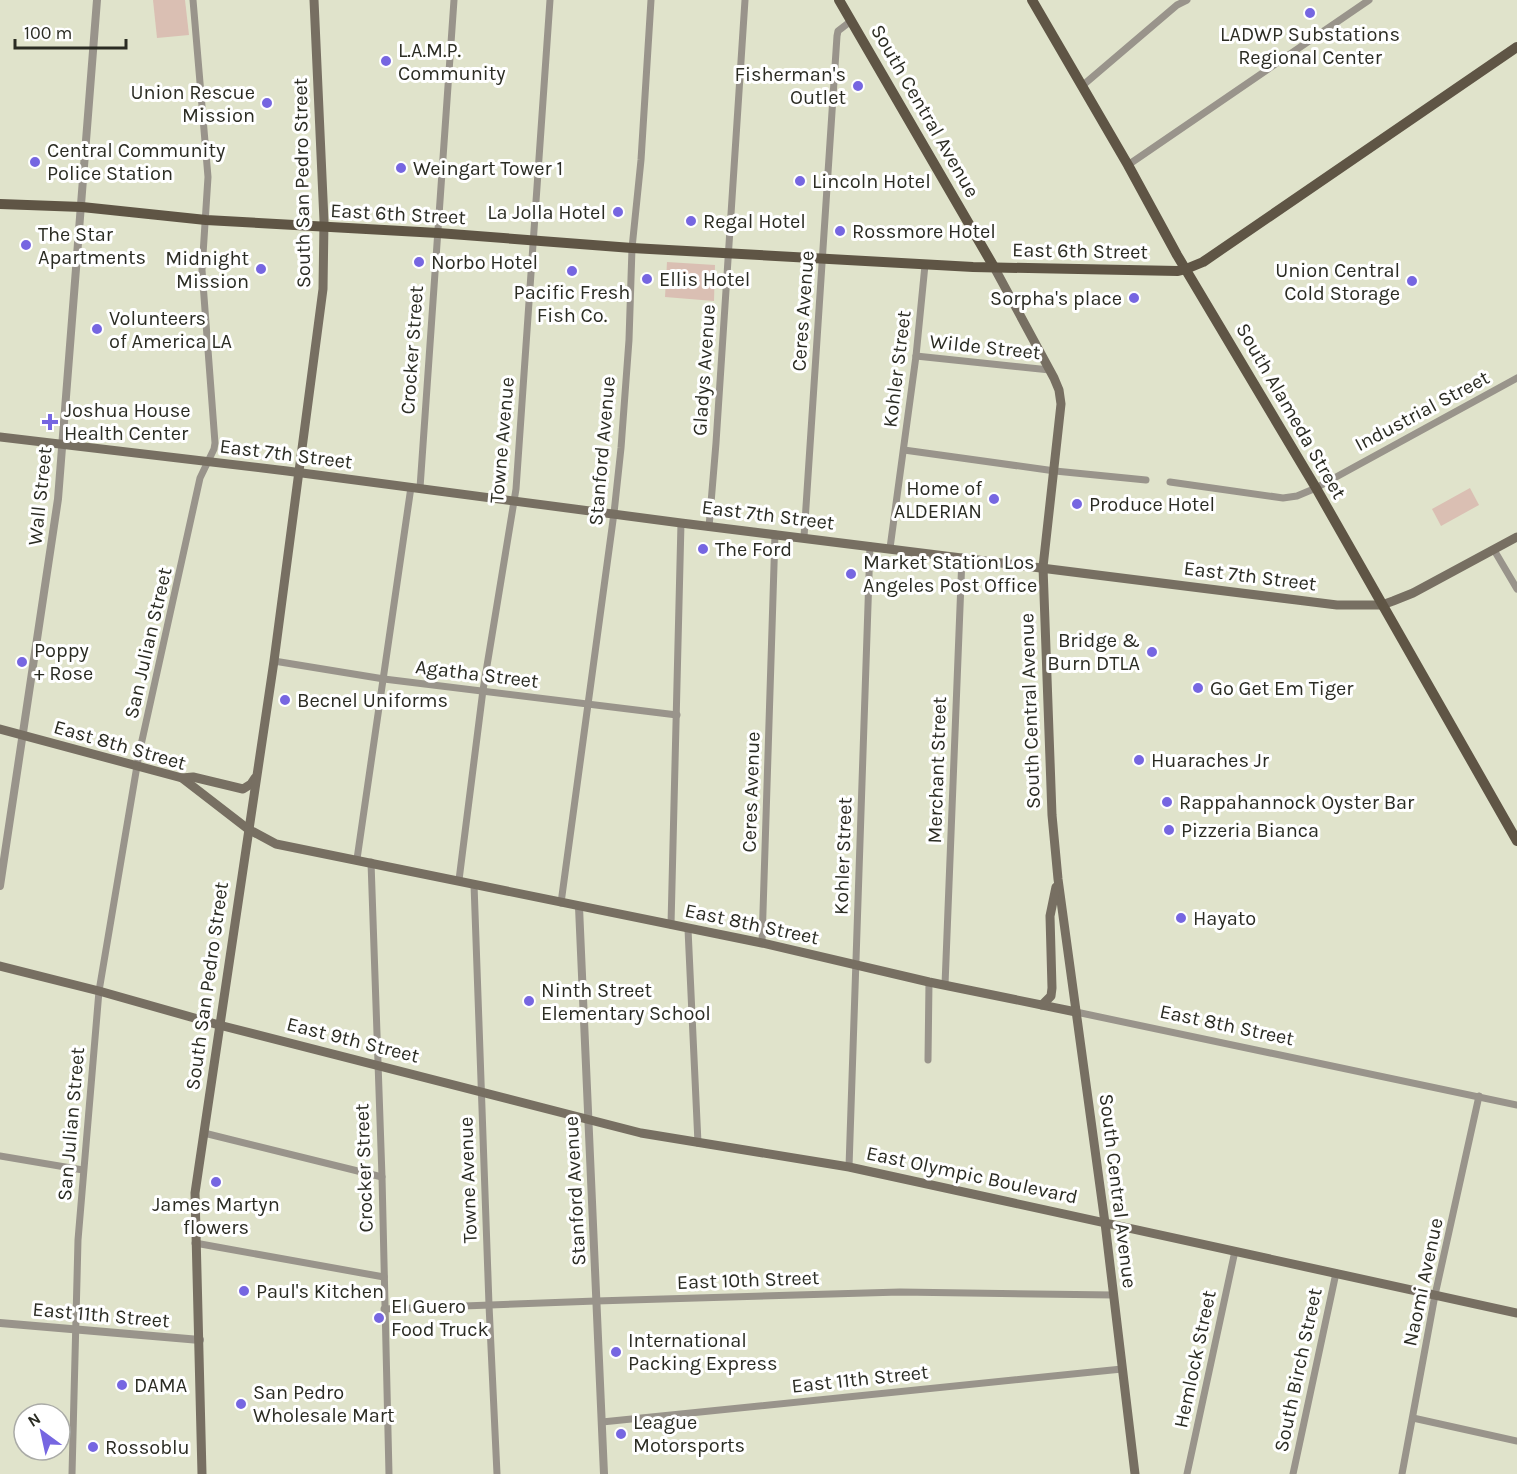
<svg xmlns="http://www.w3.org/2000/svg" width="1517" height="1474" viewBox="0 0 1517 1474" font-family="Karla,sans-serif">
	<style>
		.green { fill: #dabfb3 }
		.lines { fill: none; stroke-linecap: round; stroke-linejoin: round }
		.minor { stroke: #99948b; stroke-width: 7 }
		.tertiary { stroke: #99948b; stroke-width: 8 }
		.secondary { stroke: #776f62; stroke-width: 9 }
		.primary { stroke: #5f5545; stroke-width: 10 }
		.poi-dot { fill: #7666e1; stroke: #fff; stroke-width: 2 }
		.labels { text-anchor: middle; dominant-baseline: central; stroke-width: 6; stroke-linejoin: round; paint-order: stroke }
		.poi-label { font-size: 20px; fill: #2b2c23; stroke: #fff; text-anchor: start }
		.street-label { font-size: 20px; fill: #2b2c23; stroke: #fff }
	</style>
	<rect width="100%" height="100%" fill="#e0e3cb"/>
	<!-- green -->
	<g class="green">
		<polygon points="153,0 185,0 189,35 157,38"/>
		<polygon points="667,262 715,265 714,301 665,297"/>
		<polygon points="1470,488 1479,505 1441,526 1432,509"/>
	</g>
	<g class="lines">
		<!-- minor -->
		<g class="minor">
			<polyline points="1082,86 1177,5 1187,0"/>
			<polyline points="1128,165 1369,0"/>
			<polyline points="916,356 1050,370"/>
			<polyline points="904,450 1055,471 1146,480"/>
			<polyline points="1170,482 1283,498 1297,496 1316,488 1517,378"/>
			<polyline points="420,488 454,0"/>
			<polyline points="709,527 716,443 745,0"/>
			<polyline points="804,537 837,36 838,31 851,21"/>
			<polyline points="890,548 916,356 925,265"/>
			<polyline points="1494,550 1517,589"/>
			<polyline points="274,661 384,679 677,715"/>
			<polyline points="357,859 411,487"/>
			<polyline points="371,862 382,1177 389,1474"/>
			<polyline points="459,880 483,690 516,489 550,0"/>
			<polyline points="474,884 489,1305 497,1474"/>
			<polyline points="561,903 614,513 621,448 629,340 632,248 641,160 651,0"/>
			<polyline points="671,925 681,523"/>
			<polyline points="688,929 698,1143"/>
			<polyline points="762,943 775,534"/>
			<polyline points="945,985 962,557"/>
			<polyline points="1076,1012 1517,1105"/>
			<polyline points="928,1060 929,982"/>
			<polyline points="204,1133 382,1177"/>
			<polyline points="0,1156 83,1170"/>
			<polyline points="849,1167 870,546"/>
			<polyline points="195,1243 384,1277"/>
			<polyline points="384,1309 596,1301 900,1292 1114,1295"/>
			<polyline points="1413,1418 1517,1441"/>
			<polyline points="602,1422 1122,1369"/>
			<polyline points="72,1474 78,1240 99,991 139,754 200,478 214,449 215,443 202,270 208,177 193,0"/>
			<polyline points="1187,1474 1235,1251"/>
			<polyline points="1293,1474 1336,1273"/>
			<polyline points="1402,1474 1435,1295 1479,1096"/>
		</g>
		<!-- tertiary -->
		<g class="tertiary">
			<polyline points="0,886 58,499 97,0"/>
			<path d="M 579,907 C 588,1096 597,1285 604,1474"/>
			<polyline points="0,1323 200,1340"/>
		</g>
		<!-- secondary -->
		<g class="secondary">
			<polyline points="994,267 1054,378 1059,390 1061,404 1043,567 1052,815 1058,879 1105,1223 1135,1474"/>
			<polyline points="0,437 287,471 681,523 1337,605 1382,605 1393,601 1413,593 1517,537"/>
			<polyline points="0,729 182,778 248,829 276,844 762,943 929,982 1076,1012"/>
			<polyline points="182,778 193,777 243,789 251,784 255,778"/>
			<polyline points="0,966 99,991 219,1025 641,1133 849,1167 1517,1313"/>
			<polyline points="1042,1005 1051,996 1052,988 1050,916 1056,887"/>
			<polyline points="202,1474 195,1193 274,661 323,289 324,221 314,0"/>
		</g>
		<!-- primary -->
		<g class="primary">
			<polyline points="839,0 994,267"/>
			<polyline points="1032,0 1128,165 1177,255 1316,488 1517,841"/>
			<polyline points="0,204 82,207 206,220 438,233 632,248 973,267 1178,271 1186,269 1203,262 1517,47"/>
		</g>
	</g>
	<!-- markers -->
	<g class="poi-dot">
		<circle cx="1310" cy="13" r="6"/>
		<circle cx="386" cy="61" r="6"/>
		<circle cx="858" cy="86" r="6"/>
		<circle cx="267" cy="103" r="6"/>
		<circle cx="35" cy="162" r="6"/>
		<circle cx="401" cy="168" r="6"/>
		<circle cx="800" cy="181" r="6"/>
		<circle cx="618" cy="212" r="6"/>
		<circle cx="691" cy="221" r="6"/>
		<circle cx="840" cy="231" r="6"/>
		<circle cx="26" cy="245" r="6"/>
		<circle cx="419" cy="262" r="6"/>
		<circle cx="261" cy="269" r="6"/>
		<circle cx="572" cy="271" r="6"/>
		<circle cx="647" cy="279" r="6"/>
		<circle cx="1412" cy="281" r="6"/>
		<circle cx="1134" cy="298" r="6"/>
		<circle cx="97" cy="329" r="6"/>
		<path d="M47 413h6v6h6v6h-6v6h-6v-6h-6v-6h6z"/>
		<circle cx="994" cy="499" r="6"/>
		<circle cx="1077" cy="504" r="6"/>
		<circle cx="703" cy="549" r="6"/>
		<circle cx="851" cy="574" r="6"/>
		<circle cx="1152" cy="652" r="6"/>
		<circle cx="22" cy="662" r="6"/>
		<circle cx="1198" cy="688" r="6"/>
		<circle cx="285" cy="700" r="6"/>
		<circle cx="1139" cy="760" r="6"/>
		<circle cx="1167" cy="802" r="6"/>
		<circle cx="1169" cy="830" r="6"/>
		<circle cx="1181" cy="918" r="6"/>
		<circle cx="529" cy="1001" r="6"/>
		<circle cx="216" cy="1182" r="6"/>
		<circle cx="244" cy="1291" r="6"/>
		<circle cx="379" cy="1318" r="6"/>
		<circle cx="616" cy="1352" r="6"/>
		<circle cx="122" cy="1385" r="6"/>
		<circle cx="241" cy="1404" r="6"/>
		<circle cx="621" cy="1434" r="6"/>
		<circle cx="93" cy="1447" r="6"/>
	</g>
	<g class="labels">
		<!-- poi labels -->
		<g class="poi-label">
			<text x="1310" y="34" text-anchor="middle">LADWP Substations<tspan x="1310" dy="23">Regional Center</tspan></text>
			<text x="398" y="50">L.A.M.P.<tspan x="398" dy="23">Community</tspan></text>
			<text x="846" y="74" text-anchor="end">Fisherman's<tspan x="846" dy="23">Outlet</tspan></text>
			<text x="255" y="92" text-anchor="end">Union Rescue<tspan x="255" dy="23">Mission</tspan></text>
			<text x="47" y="150">Central Community<tspan x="47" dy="23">Police Station</tspan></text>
			<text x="413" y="168">Weingart Tower 1</text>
			<text x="812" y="181">Lincoln Hotel</text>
			<text x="606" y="212" text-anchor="end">La Jolla Hotel</text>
			<text x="703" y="221">Regal Hotel</text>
			<text x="852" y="231">Rossmore Hotel</text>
			<text x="38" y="234">The Star<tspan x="38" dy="23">Apartments</tspan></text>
			<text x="249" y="258" text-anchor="end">Midnight<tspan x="249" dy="23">Mission</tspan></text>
			<text x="431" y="262">Norbo Hotel</text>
			<text x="1400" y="270" text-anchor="end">Union Central<tspan x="1400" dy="23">Cold Storage</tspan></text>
			<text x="659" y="279">Ellis Hotel</text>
			<text x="572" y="292" text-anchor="middle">Pacific Fresh<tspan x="572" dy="23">Fish Co.</tspan></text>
			<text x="1122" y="298" text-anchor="end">Sorpha's place</text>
			<text x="109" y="318">Volunteers<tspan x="109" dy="23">of America LA</tspan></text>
			<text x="64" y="410">Joshua House<tspan x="64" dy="23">Health Center</tspan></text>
			<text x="982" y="488" text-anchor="end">Home of<tspan x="982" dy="23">ALDERIAN</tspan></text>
			<text x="1089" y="504">Produce Hotel</text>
			<text x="715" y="549">The Ford</text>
			<text x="863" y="562">Market Station Los<tspan x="863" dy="23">Angeles Post Office</tspan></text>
			<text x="1140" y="640" text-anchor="end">Bridge &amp;<tspan x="1140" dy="23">Burn DTLA</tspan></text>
			<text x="34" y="650">Poppy<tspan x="34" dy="23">+ Rose</tspan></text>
			<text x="1210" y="688">Go Get Em Tiger</text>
			<text x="297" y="700">Becnel Uniforms</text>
			<text x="1151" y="760">Huaraches Jr</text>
			<text x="1179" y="802">Rappahannock Oyster Bar</text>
			<text x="1181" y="830">Pizzeria Bianca</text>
			<text x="1193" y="918">Hayato</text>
			<text x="541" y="990">Ninth Street<tspan x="541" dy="23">Elementary School</tspan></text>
			<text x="216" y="1204" text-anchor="middle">James Martyn<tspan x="216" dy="23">flowers</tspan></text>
			<text x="256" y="1291">Paul's Kitchen</text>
			<text x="391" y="1306">El Guero<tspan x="391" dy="23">Food Truck</tspan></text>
			<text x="628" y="1340">International<tspan x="628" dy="23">Packing Express</tspan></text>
			<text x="134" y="1385">DAMA</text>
			<text x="253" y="1392">San Pedro<tspan x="253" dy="23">Wholesale Mart</tspan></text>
			<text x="633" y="1422">League<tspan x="633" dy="23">Motorsports</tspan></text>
			<text x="105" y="1447">Rossoblu</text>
		</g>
		<!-- street labels -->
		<g class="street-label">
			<text transform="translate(925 111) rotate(60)">South Central Avenue</text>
			<text transform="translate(302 183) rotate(-91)">South San Pedro Street</text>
			<text transform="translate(398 214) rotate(3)">East 6th Street</text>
			<text transform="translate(1080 251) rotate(1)">East 6th Street</text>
			<text transform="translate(803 311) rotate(-86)">Ceres Avenue</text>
			<text transform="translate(985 347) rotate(6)">Wilde Street</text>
			<text transform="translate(412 350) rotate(-86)">Crocker Street</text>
			<text transform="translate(897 369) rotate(-83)">Kohler Street</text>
			<text transform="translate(704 370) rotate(-86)">Gladys Avenue</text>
			<text transform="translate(1291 411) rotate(60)">South Alameda Street</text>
			<text transform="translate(1422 411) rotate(-28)">Industrial Street</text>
			<text transform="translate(502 440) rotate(-85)">Towne Avenue</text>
			<text transform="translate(602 451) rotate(-85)">Stanford Avenue</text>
			<text transform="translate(286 454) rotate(7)">East 7th Street</text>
			<text transform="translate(40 496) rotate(-84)">Wall Street</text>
			<text transform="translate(768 515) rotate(7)">East 7th Street</text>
			<text transform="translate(1250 576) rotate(7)">East 7th Street</text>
			<text transform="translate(148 643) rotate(-77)">San Julian Street</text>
			<text transform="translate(477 674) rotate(7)">Agatha Street</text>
			<text transform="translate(1030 711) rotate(-92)">South Central Avenue</text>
			<text transform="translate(120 745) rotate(16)">East 8th Street</text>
			<text transform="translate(937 770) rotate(-88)">Merchant Street</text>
			<text transform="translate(751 792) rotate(-88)">Ceres Avenue</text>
			<text transform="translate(843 856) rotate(-88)">Kohler Street</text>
			<text transform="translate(752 924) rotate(12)">East 8th Street</text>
			<text transform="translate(207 986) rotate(-82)">South San Pedro Street</text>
			<text transform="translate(1227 1025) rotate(12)">East 8th Street</text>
			<text transform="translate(353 1040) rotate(14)">East 9th Street</text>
			<text transform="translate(71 1124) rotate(-85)">San Julian Street</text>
			<text transform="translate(364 1168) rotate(-92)">Crocker Street</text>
			<text transform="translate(972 1175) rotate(12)">East Olympic Boulevard</text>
			<text transform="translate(468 1180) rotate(-92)">Towne Avenue</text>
			<text transform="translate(575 1191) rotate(-93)">Stanford Avenue</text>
			<text transform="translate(1118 1191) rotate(83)">South Central Avenue</text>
			<text transform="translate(748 1280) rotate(-2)">East 10th Street</text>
			<text transform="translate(1423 1282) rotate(-78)">Naomi Avenue</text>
			<text transform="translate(101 1315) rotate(5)">East 11th Street</text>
			<text transform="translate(1195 1359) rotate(-78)">Hemlock Street</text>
			<text transform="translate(1298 1370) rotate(-78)">South Birch Street</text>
			<text transform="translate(860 1379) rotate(-6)">East 11th Street</text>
		</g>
	</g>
	<!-- north arrow -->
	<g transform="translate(42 1432) rotate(327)"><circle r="28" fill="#ffffff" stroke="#aaaba7" stroke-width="1.5"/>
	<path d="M0-4.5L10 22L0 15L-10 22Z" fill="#7666e1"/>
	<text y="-9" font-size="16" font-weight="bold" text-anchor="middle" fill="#2b2c23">N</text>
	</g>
	<!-- scale -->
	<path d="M15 39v9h111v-9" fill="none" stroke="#2b2c23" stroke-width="3"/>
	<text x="24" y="39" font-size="18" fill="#2b2c23" stroke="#ffffff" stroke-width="4.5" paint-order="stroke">100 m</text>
</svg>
